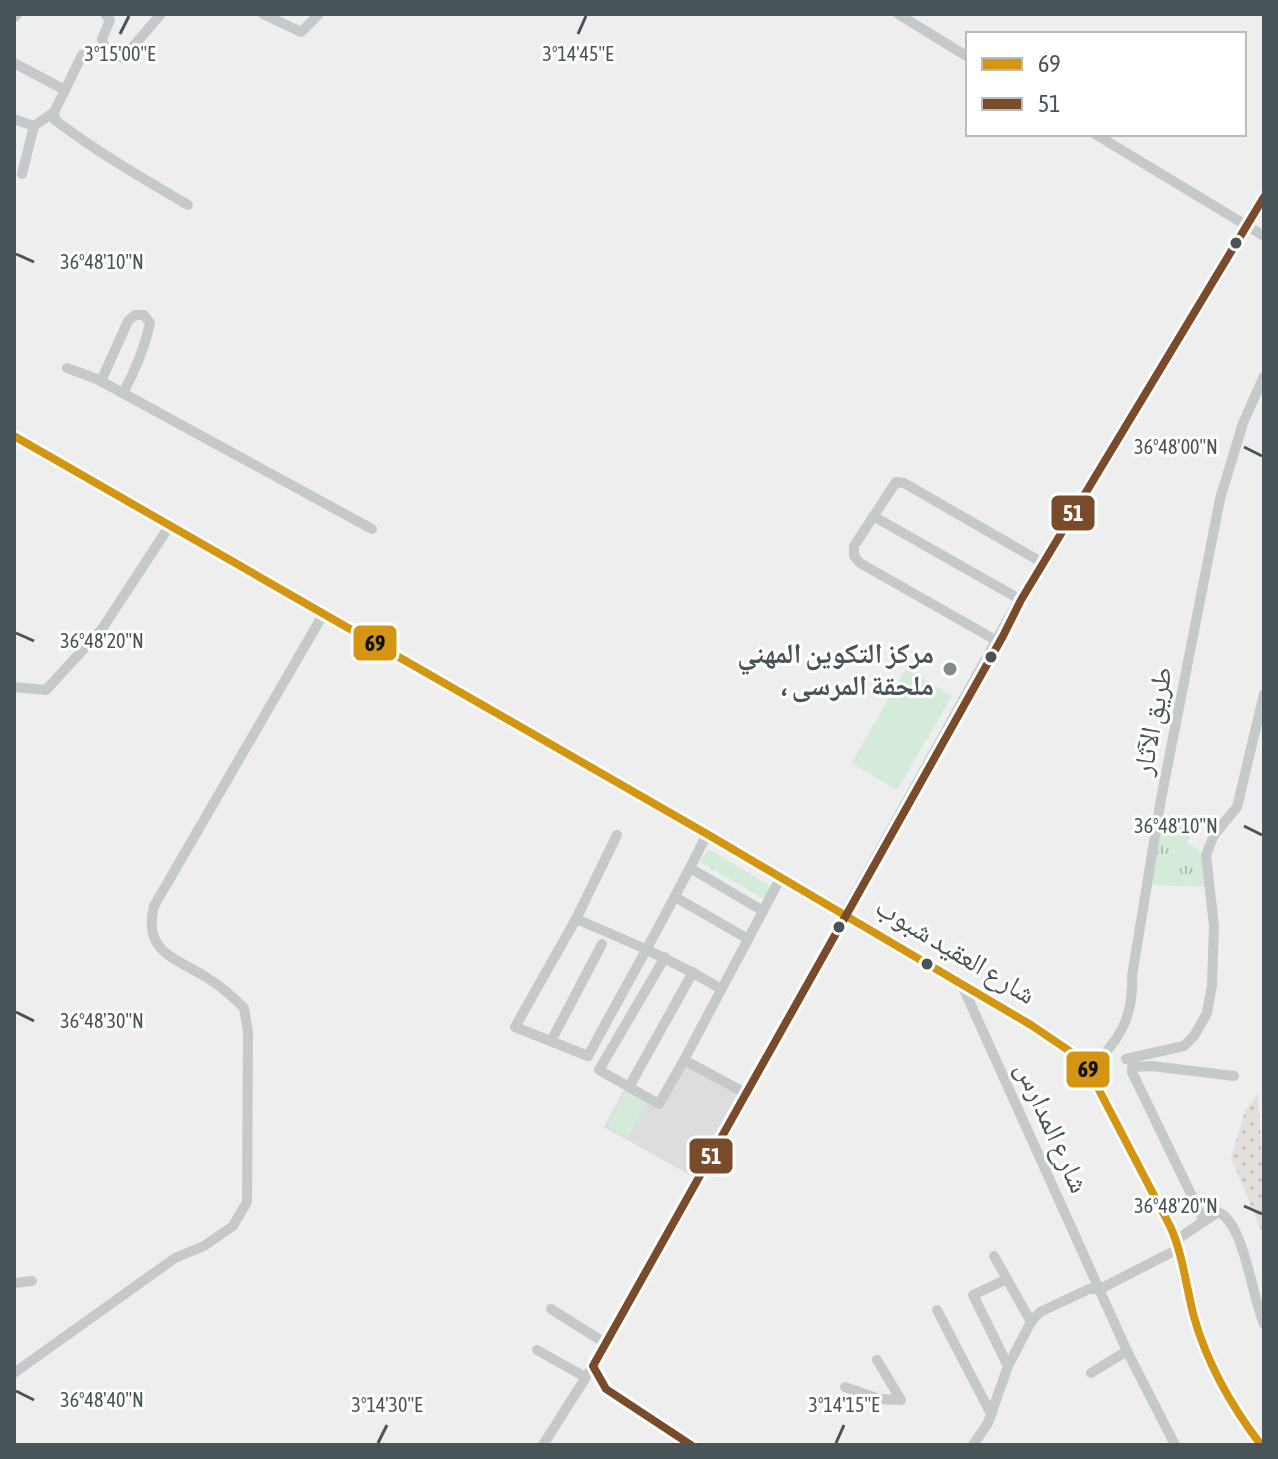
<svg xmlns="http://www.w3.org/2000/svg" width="1278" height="1459" viewBox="0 0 1278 1459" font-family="'Asap Condensed','Noto Naskh Arabic',sans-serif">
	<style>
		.education { fill: #ddd }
		.grass { fill: url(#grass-tufts) }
		.sand { fill: url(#sand-dots) }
		.pitch { fill: #d5ebd9 }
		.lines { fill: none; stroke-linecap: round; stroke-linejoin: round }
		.minor { stroke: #c6c9c9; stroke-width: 10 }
		.major { stroke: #c4c7c9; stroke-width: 14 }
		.bus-1-casing { stroke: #fff; stroke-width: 14 }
		.bus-2-casing { stroke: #fff; stroke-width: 14 }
		.bus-1 { stroke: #d49612; stroke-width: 8 }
		.bus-2 { stroke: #7a4b2a; stroke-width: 8 }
		.ticks { fill: none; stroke: #485458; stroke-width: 3 }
		.bus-dot { fill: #485458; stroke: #fff; stroke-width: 3 }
		.poi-dot { fill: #828a8c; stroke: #fff; stroke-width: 3 }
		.labels { text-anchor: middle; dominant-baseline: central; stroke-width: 6; stroke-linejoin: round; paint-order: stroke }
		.poi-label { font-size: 28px; font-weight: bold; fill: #485458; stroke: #fff; text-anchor: end }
		.street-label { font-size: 28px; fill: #485458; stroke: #fff }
		.ticks-label { font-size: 20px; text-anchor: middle; fill: #485458; stroke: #fff; stroke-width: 6; stroke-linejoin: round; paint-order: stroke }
		.line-badge { stroke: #fff; stroke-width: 3 }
		.badge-label { font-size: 22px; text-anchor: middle; font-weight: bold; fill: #fff }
		.pale-badge-label { font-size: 22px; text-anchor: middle; font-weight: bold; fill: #111 }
	</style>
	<defs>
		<pattern id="grass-tufts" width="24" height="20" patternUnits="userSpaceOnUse" patternTransform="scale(2)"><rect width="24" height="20" fill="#d5ebd9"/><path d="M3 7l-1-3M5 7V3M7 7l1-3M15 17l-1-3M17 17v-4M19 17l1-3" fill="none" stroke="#afc1b3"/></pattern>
		<pattern id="sand-dots" width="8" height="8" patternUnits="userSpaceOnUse" patternTransform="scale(2)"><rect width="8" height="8" fill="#e3dfdd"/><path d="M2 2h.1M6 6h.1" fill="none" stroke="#c4c1c0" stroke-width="1.8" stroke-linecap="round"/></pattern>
	</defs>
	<rect width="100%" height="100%" fill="#efeeee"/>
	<!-- education -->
	<polygon class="education" points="687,1062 742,1095 695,1178 604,1127 625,1088 659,1107"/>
	<!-- grass -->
	<g class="grass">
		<polygon points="1162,818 1176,821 1193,830 1187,843 1200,851 1207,887 1151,885"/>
		<polygon points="708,849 771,886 764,899 700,862"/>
	</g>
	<!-- sand -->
	<polygon class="sand" points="1258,1094 1264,1186 1264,1237 1231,1158 1245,1111"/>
	<!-- pitch -->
	<g class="pitch">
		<polygon points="906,669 952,696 897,790 851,763"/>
		<polygon points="626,1091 647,1103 628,1137 607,1125"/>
	</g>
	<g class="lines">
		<!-- minor -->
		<g class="minor">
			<polyline points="105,14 110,20 102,39 104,46 123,58 161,14"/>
			<polyline points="263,14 301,32 318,15"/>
			<polyline points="898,14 968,57"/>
			<polyline points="14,63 65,90 54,112 34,126"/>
			<polyline points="65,90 82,55 104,46"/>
			<path d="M 54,112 L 55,120 C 97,152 142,178 188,205"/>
			<polyline points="14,119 34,126 22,174"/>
			<polyline points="1095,134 1264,236"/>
			<polyline points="67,368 97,379 372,529"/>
			<path d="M 101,381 L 128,321 L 135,315 L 144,315 L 150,323 C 145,347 135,371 123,393"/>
			<polyline points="873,516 1021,600"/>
			<polyline points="999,642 860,563 854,556 854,546 896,482 904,483 1043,563"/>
			<polyline points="14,687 46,690 102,629 170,525"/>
			<path d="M 707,834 C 670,909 628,982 588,1056 L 515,1027 L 576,919 C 626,940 675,961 721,989"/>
			<polyline points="690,868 763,911"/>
			<polyline points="675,897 748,939"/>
			<polyline points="576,919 617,835"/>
			<polyline points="665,957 599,1070 629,1087 693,972"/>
			<polyline points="962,985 1127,1351 1175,1445"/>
			<polyline points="551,1041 602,944"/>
			<polyline points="1126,1059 1184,1046 1194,1036 1207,1013 1212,985 1214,926 1206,855 1214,835 1237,807 1264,694"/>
			<path d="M 1088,1069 C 1119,1043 1134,1017 1132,976 L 1161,799 L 1220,499 L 1243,423 L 1264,376"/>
			<polyline points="629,1087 659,1104 684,1060"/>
			<polyline points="747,1094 684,1060 781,877"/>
			<polyline points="1204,1221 1132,1072 1132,1067 1152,1066 1234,1076"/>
			<path d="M 1176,1240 L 1218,1212 C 1244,1222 1252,1297 1264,1324"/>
			<polyline points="994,1256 1031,1322"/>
			<polyline points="1005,1280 973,1295 1008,1366"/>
			<polyline points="14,1283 32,1281"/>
			<polyline points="551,1309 605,1343"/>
			<polyline points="937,1310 990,1412"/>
			<polyline points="537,1350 585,1377"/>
			<path d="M 14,1373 L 175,1258 L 204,1246 L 233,1226 L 247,1202 L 248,1032 L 244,1008 C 233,997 222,987 209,979 C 177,958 142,953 154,906 L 324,613"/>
			<polyline points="1091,1373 1127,1351"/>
			<polyline points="845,1387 879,1399 901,1400 877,1360"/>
			<polyline points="543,1445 593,1366"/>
			<polyline points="691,1445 606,1389 593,1366 846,915"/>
			<polyline points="973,1445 988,1423 1008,1366 1031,1322 1040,1312 1089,1289 1100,1289 1178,1249"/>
		</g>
		<!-- major -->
		<g class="major">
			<polyline points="14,15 15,14"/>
			<path d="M 14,436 L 707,834 L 1031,1025 L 1071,1052 L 1088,1069 L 1170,1226 C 1183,1254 1186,1287 1194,1317 C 1207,1363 1232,1407 1261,1445"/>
			<polyline points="846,915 1021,600 1264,197"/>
		</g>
		<!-- bus-1 casing -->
		<g class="bus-1-casing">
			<path id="bus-1" d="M 14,436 L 707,834 L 1031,1025 L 1071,1052 L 1088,1069 L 1170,1226 C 1183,1254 1186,1287 1194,1317 C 1207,1363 1232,1407 1261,1445"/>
		</g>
		<!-- bus-2 casing -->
		<g class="bus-2-casing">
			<polyline id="bus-2" points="691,1445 606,1389 593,1366 1003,636 1021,600 1264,197"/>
		</g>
		<!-- bus-1 -->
		<use href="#bus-1" class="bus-1"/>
		<!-- bus-2 -->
		<use href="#bus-2" class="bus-2"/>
	</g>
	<!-- ticks -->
	<path class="ticks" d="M 120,34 L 129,16M 578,34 L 586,16M 16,254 L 34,262M 1244,447 L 1262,456M 16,633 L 34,641M 1244,826 L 1262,835M 16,1012 L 34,1021M 1244,1206 L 1262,1214M 16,1391 L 34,1400M 378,1443 L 387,1425M 836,1443 L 844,1425"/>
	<!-- markers -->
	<g class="bus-dot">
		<circle cx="1236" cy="243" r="7"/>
		<circle cx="991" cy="657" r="7"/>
		<circle cx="839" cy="927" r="7"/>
		<circle cx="927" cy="964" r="7"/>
	</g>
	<circle class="poi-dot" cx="950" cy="669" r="8"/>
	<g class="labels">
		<!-- poi labels -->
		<g class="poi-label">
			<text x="934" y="653">مركز التكوين المهني<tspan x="934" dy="32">، ملحقة المرسى</tspan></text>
		</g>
		<!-- street labels -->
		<g class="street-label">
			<text transform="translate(1152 721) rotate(-79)">طريق الآثار</text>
			<text transform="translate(956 950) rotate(31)">شارع العقيد شبوب</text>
			<text transform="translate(1053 1127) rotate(66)">شارع المدارس</text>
		</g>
	</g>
	<g class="ticks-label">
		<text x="120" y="61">3°15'00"E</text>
		<text x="578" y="61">3°14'45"E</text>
		<text x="102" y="269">36°48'10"N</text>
		<text x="1176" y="454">36°48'00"N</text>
		<text x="102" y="648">36°48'20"N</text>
		<text x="1176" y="833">36°48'10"N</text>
		<text x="102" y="1028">36°48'30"N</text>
		<text x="1176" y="1213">36°48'20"N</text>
		<text x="102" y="1407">36°48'40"N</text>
		<text x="387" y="1412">3°14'30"E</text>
		<text x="844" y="1412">3°14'15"E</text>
	</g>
	<g class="line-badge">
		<rect x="1050" y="494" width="46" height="38" rx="8" fill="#7a4b2a"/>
		<rect x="352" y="624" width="46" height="38" rx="8" fill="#d49612"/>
		<rect x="1065" y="1050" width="46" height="39" rx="8" fill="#d49612"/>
		<rect x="688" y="1137" width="46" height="38" rx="8" fill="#7a4b2a"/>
	</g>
	<g class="badge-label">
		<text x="1073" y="521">51</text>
		<text x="711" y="1164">51</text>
	</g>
	<g class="pale-badge-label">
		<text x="375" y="651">69</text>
		<text x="1088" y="1077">69</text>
	</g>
	<!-- border -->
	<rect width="1278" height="1459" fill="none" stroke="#485458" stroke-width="32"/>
	<!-- legend -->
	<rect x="966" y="32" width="280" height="104" fill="#ffffff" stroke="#b6bbbc" stroke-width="2"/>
	<rect x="982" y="58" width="40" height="12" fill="#d49612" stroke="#b6bbbc" stroke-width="2"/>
	<text x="1038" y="72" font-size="24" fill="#485458">69</text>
	<rect x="982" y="98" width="40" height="12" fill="#7a4b2a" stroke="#b6bbbc" stroke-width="2"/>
	<text x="1038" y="112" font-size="24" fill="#485458">51</text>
</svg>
